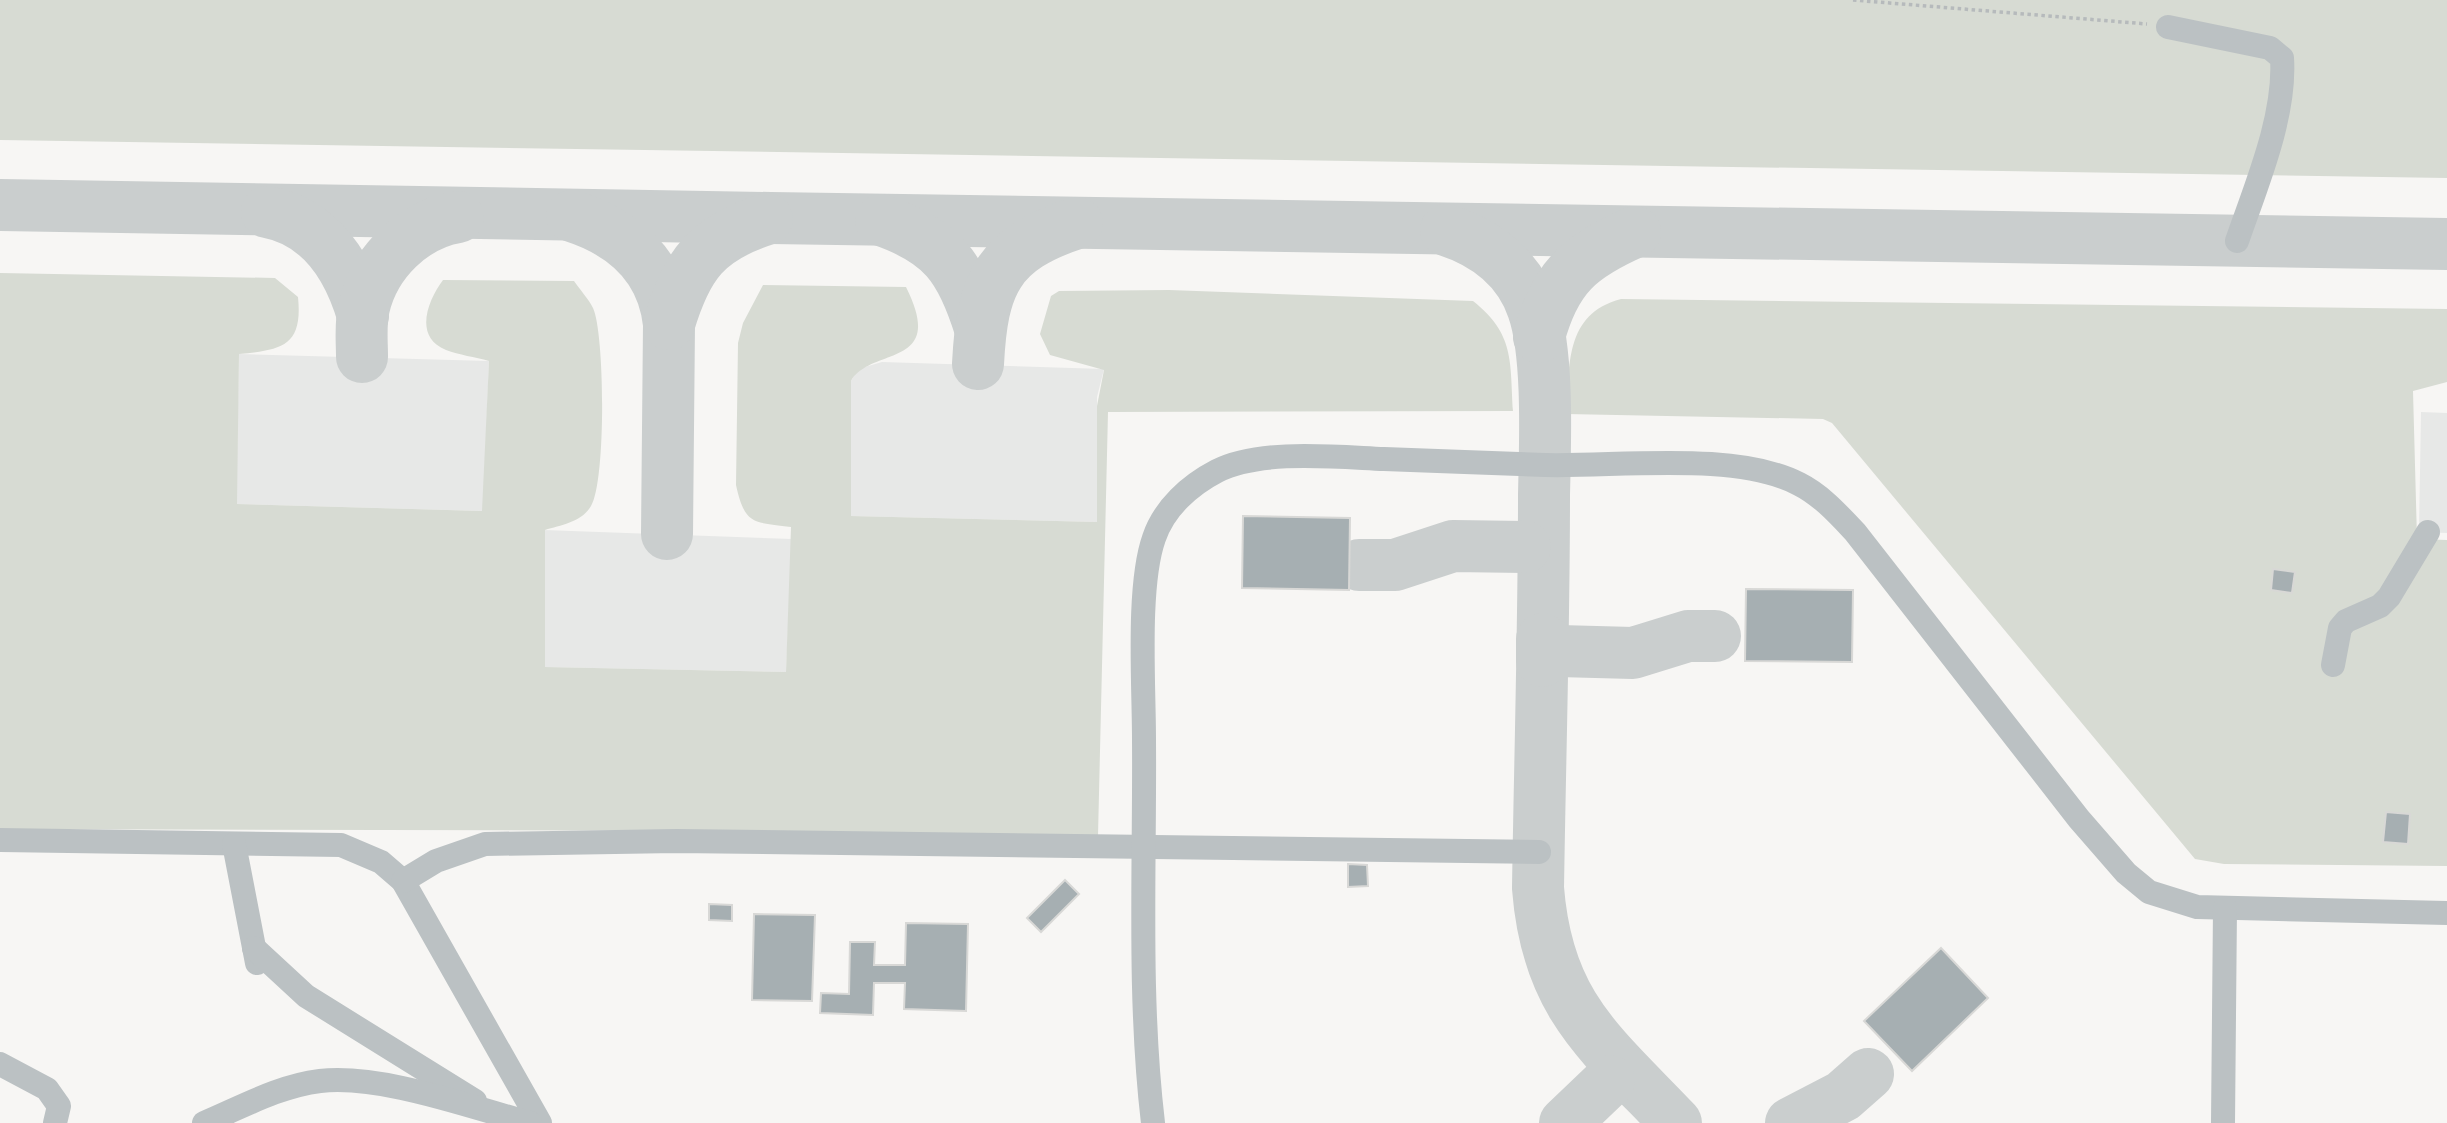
<svg xmlns="http://www.w3.org/2000/svg" width="2447" height="1123" viewBox="0 0 2447 1123" font-family="Overpass,sans-serif">
	<style>
		.built { fill: #e7e8e7 }
		.green { fill: #d7dbd3 }
		.lines { fill: none; stroke-linecap: round; stroke-linejoin: round }
		.taxiway { stroke: #cacece; stroke-width: 52 }
		.building { fill: #a6afb2; stroke: #d8d8d6; stroke-width: 2 }
		.path { stroke: #b6babc; stroke-width: 3.5; stroke-dasharray: 3.5 3.5; stroke-linecap: butt }
		.minor { stroke: #bbc1c3; stroke-width: 24 }
	</style>
	<rect width="100%" height="100%" fill="#f7f6f4"/>
	<!-- built -->
	<g class="built">
		<polygon points="239,354 489,361 483,511 236,504"/>
		<polygon points="882,362 1104,369 1097,397 1097,522 851,516 851,381 858,369"/>
		<polygon points="2421,412 2447,413 2447,533 2419,532"/>
		<polygon points="544,530 792,539 786,672 544,667"/>
	</g>
	<!-- green -->
	<g class="green">
		<polygon points="0,0 2447,0 2447,178 0,140"/>
		<path d="M 0,273 L 275,278 L 298,297 C 303,346 282,350 239,354 L 237,504 L 482,511 L 489,361 C 475,357 459,355 446,350 C 413,337 428,300 443,280 L 574,281 C 580,290 588,298 593,308 C 605,334 606,482 591,506 C 582,522 561,525 545,530 L 545,667 L 786,672 L 791,527 C 754,522 745,526 736,485 L 738,343 L 743,323 L 763,285 L 906,287 C 947,369 872,346 851,381 L 851,516 L 1097,522 L 1097,406 L 1104,370 L 1050,355 L 1040,334 L 1051,296 L 1059,291 L 1169,290 L 1473,301 C 1515,334 1510,362 1513,411 L 1108,412 L 1098,836 L 800,831 L 0,829 Z"/>
		<path d="M 1621,299 L 2447,309 L 2447,382 L 2413,391 L 2417,539 L 2447,540 L 2447,866 L 2224,864 L 2195,859 L 1832,423 L 1823,419 L 1566,414 C 1570,366 1564,314 1621,299 Z"/>
	</g>
	<g class="lines">
		<!-- taxiway -->
		<g class="taxiway">
			<path d="M 0,205 C 257,209 514,213 771,218 L 2447,244"/>
			<path d="M 267,212 C 321,222 349,268 363,316"/>
			<path d="M 572,216 C 625,233 663,267 669,324 L 667,534"/>
			<path d="M 881,220 C 942,241 961,267 980,328"/>
			<path d="M 1446,230 C 1486,243 1519,268 1533,309 C 1549,354 1545,445 1544,495 C 1544,626 1540,757 1538,888 C 1547,1005 1600,1043 1676,1123"/>
			<path d="M 669,324 C 687,264 707,238 767,219"/>
			<path d="M 1539,337 C 1555,277 1580,256 1635,232"/>
			<path d="M 362,357 C 362,341 360,323 364,307 C 374,263 413,224 458,217"/>
			<path d="M 978,364 C 982,284 997,249 1077,223"/>
			<polyline points="1359,565 1395,565 1453,546 1525,547"/>
			<polyline points="1550,656 1542,661 1542,639 1559,651 1633,653 1688,636 1715,636"/>
			<polyline points="1565,1123 1609,1081"/>
			<polyline points="1791,1123 1843,1096 1868,1074"/>
		</g>
	</g>
	<!-- building -->
	<g class="building">
		<polygon points="1243,516 1350,518 1349,590 1242,588"/>
		<polygon points="2273,569 2295,572 2292,593 2271,590"/>
		<polygon points="1746,589 1853,590 1852,662 1745,661"/>
		<polygon points="2386,812 2410,814 2408,844 2383,842"/>
		<polygon points="1348,864 1367,865 1368,886 1348,887"/>
		<polygon points="1065,880 1079,894 1041,932 1027,918"/>
		<polygon points="709,904 732,905 732,921 709,920"/>
		<polygon points="754,914 815,915 812,1001 752,1000"/>
		<polygon points="906,923 968,924 966,1011 904,1009 905,983 874,983 873,1015 820,1013 821,993 849,994 850,942 875,942 874,965 905,965"/>
		<polygon points="1941,948 1988,998 1912,1071 1864,1021"/>
	</g>
	<g class="lines">
		<!-- path -->
		<polyline class="path" points="1853,0 2147,24"/>
		<!-- minor -->
		<g class="minor">
			<path d="M 2168,27 L 2270,48 L 2282,58 C 2286,116 2256,186 2237,241"/>
			<polyline points="2333,665 2340,628 2346,621 2380,606 2389,597 2428,532"/>
			<polyline points="0,840 341,845 381,862 403,881 540,1123"/>
			<polyline points="234,844 257,963"/>
			<polyline points="403,881 436,861 485,844 676,841 1539,852"/>
			<polyline points="254,948 306,996 475,1101"/>
			<polyline points="0,1064 47,1089 59,1106 55,1123"/>
			<path d="M 204,1123 C 242,1107 279,1086 320,1081 C 381,1074 470,1107 530,1123"/>
			<path d="M 1153,1123 C 1138,996 1145,867 1144,739 C 1144,685 1137,586 1154,538 C 1164,508 1190,485 1217,471 C 1260,449 1336,457 1384,459 C 1438,461 1491,463 1545,465 C 1617,467 1736,451 1799,484 C 1821,495 1838,514 1855,532 L 2079,819 L 2126,873 L 2149,892 L 2197,907 L 2447,913"/>
			<polyline points="2223,1123 2225,908"/>
		</g>
	</g>
</svg>
